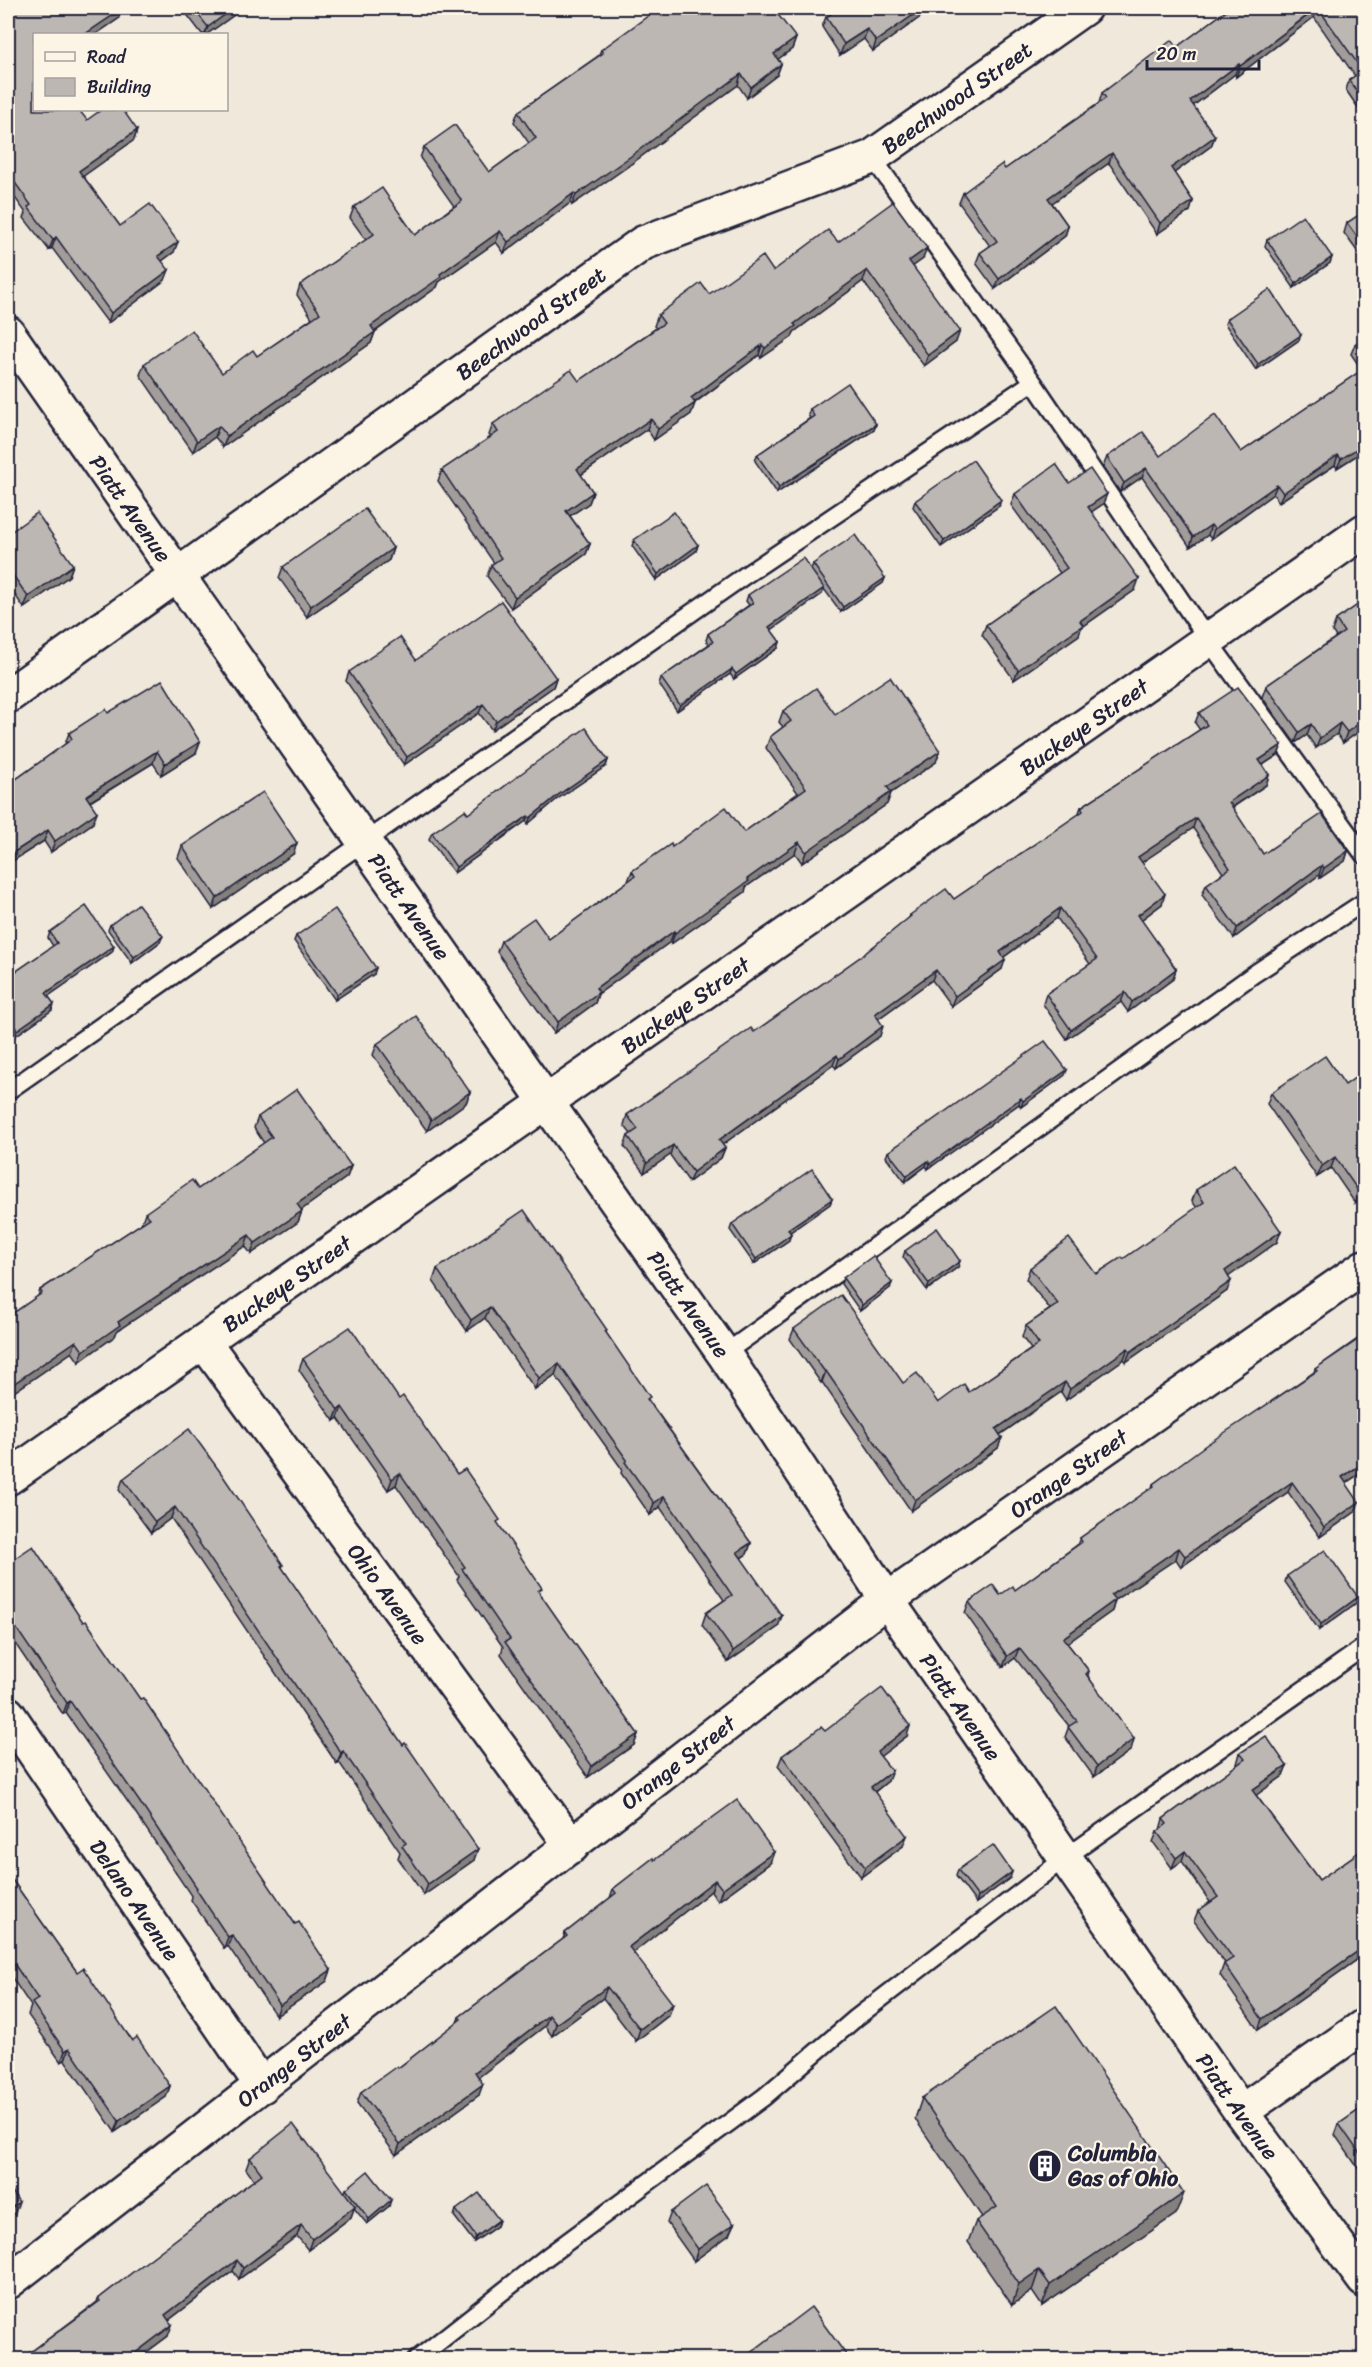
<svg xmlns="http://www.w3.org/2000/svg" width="1372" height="2367" viewBox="0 0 1372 2367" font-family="Sriracha,sans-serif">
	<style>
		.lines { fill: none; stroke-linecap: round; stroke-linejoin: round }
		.lane-casing { stroke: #22223b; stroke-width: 21 }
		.street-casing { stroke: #22223b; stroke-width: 38 }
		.lane { stroke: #fcf5e5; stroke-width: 16 }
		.street { stroke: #fcf5e5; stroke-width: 33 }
		.wall { fill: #a29d9a; stroke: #22223b; stroke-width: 1.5 }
		.shaded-wall { fill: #84807d; stroke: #22223b; stroke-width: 1.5 }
		.building { fill: #bcb7b3; stroke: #22223b; stroke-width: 1.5 }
		.labels { text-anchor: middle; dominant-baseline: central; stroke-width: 4.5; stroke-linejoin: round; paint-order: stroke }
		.street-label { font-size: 22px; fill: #22223b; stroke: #fcf5e5 }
		.poi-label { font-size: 22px; font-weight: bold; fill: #22223b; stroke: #fcf5e5; text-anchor: start }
	</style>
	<rect width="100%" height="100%" fill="#efe8db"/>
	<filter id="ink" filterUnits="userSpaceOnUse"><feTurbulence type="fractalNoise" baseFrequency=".0167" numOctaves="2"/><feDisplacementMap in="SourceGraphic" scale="12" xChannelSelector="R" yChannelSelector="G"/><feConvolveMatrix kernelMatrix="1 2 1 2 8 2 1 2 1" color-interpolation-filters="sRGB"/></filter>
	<g filter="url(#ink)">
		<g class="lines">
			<!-- lane casing -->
			<g class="lane-casing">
				<g id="lane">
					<polyline points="872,157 1033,382 1208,640 1364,855"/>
					<polyline points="8,1091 747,574 1033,382"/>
					<polyline points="724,1354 1254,974 1364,902"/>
					<polyline points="416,2360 548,2256 764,2097 856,2018 1065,1858 1364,1647"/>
				</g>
			</g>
			<!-- street casing -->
			<g class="street-casing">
				<g id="street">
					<path id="s1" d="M 8,333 L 547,1103 L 724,1354 L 887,1600 L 1241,2112 L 1364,2280"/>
					<path id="s2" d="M 8,696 L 643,243 L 872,157 L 1084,8"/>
					<path id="s3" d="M 204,1342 L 572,1846"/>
					<path id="s4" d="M 8,1478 L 1364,531"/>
					<path id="s5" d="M 8,1714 L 262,2086"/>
					<polyline points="1241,2112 1364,2026"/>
					<path id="s6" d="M 8,2282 L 887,1600 L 1364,1267"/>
				</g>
			</g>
			<!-- lane -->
			<use href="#lane" class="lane"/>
			<!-- street -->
			<use href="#street" class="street"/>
		</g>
		<!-- wall -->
		<g class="wall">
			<polygon points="182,8 244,8 207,34 202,34"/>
			<polygon points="933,8 873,51 864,39 840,55 822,27 826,17"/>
			<polygon points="1230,8 1365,8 1365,118 1346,90 1349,80 1355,76 1314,17 1236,77 1235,74 1193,106 1215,136 1211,146 1174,173 1193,201 1190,211 1157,234 1109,163 1052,203 1068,226 1065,236 995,289 976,263 980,253 990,246 959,203 963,193 1005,169 1099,103 1102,93 1177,47"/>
			<polygon points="8,12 118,19 96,34 34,34 34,110 137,130 134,140 83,176 120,226 174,252 162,261 165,280 108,323 52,248 49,250 24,218 26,213 8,188"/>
			<polygon points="726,13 796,38 792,49 778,59 781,64 777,75 747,98 738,85 627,167 572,205 570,203 504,253 496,242 439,282 437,287 375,332 371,343 223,447 215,437 193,452 140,375 144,364 222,373 257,356 312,318 297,295 300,285 366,240 350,218 354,207 415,235 454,206 420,158 424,147 489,172 529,143 514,122 518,112 598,56 601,50"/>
			<polygon points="1365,211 1365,262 1344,233 1347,223"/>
			<polygon points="1267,240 1332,257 1330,263 1294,288 1265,246"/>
			<polygon points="838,242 923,259 913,266 956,342 924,366 863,281 794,332 792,337 761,358 759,355 695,403 691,414 654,440 647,429 581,475 593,492 589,503 570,516 590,544 586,554 511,608 487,576 491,565 494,563 438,481 442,470 491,437 489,435 493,424 579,381 656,328 654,326 658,315 709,294 773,271"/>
			<polygon points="1227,319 1299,340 1256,370 1225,324"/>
			<polygon points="1365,337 1365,450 1337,468 1335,465 1279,502 1273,494 1211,539 1208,535 1190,547 1142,477 1120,492 1103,467 1107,457 1160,456 1241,452 1362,370 1351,354 1355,344"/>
			<polygon points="810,409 876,424 874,430 777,493 755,461 757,455 810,418 808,415"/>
			<polygon points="1069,483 1103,504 1091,512 1135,590 1081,628 1079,635 1014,680 982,635 986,625 1060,573 1011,505 1015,494"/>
			<polygon points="915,501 999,506 941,547 913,507"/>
			<polygon points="8,534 73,565 69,576 24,608 8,585"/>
			<polygon points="634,540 698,545 696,551 656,580 632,546"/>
			<polygon points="393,548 389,560 307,617 279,578 283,567"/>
			<polygon points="813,564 885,578 883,583 841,612 824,589 822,594 771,630 780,642 778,648 734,679 730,674 677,711 659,684 661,678 709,644 706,640 708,634 749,605 746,601 748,595 811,569"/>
			<polygon points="1365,600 1365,727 1343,743 1337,734 1316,748 1307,735 1295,743 1262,697 1266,686 1336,637 1332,631 1336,620"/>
			<polygon points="416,660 556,678 553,687 492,730 479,713 404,765 346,681 349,672"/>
			<polygon points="783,711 835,714 936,762 891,793 887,804 802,863 795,853 746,887 745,892 671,944 670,942 598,994 595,1003 554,1033 497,952 501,941 549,939 628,881 632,871 672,847 744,832 798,793 766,748 770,737 783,727 779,722"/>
			<polygon points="108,713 196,753 161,775 153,763 90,802 93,823 51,852 44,841 8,864 8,785 65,744 69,733"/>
			<polygon points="1199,713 1282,745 1278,755 1263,765 1269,775 1266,785 1232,808 1263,854 1348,851 1345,861 1320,878 1319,875 1234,938 1202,895 1206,885 1223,873 1193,828 1142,862 1162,904 1141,920 1176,969 1173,979 1128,1012 1121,1002 1067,1039 1043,1004 1046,994 1090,964 1057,918 1004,957 1002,969 951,1006 932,980 878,1019 880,1036 836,1068 833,1065 722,1145 725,1148 721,1158 689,1182 670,1155 644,1173 624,1146 628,1136 631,1134 624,1125 627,1115 754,1032 863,955 909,918 910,915 954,899 1078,815 1081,807 1200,730 1195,723"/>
			<polygon points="608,760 606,766 556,800 528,824 526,821 454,873 429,839 432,833 468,814"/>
			<polygon points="182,846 293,854 213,909 178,858"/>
			<polygon points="110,925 160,942 132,963 108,930"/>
			<polygon points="50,932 114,946 112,952 48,996 54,1004 52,1010 15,1036 8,1025 8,977 53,946 48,938"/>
			<polygon points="296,936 374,974 335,1000 294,941"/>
			<polygon points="377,1044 470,1092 466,1103 427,1131 373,1055"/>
			<polygon points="1365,1071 1365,1196 1355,1203 1331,1168 1317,1177 1267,1104 1271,1093 1345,1085"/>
			<polygon points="1065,1075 1021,1107 1019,1104 928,1169 926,1166 905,1182 886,1157 888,1152"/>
			<polygon points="258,1117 351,1166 347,1177 301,1210 302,1211 298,1222 251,1254 245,1246 117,1331 115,1336 79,1362 72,1352 8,1396 8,1317 38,1296 40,1290 141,1224 145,1213 198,1189 264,1143 254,1128"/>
			<polygon points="1196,1190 1277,1242 1228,1276 1227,1291 1126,1362 1124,1359 1066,1400 1061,1392 1000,1435 998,1448 911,1511 822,1382 821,1383 790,1339 794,1329 903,1383 938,1403 969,1392 1031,1349 1022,1337 1026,1326 1050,1309 1026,1279 1030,1268 1096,1274 1123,1259 1197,1208 1192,1201"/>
			<polygon points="832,1199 830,1204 790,1232 789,1240 754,1264 730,1230 732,1224"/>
			<polygon points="905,1251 958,1267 927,1290 903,1257"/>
			<polygon points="437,1269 607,1330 606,1333 649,1401 751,1543 747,1554 741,1558 778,1627 728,1662 702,1625 706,1613 724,1600 660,1507 650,1515 621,1473 622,1469 555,1375 535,1389 485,1318 467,1331 433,1281"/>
			<polygon points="843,1278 890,1288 860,1311 841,1284"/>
			<polygon points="1365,1332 1365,1470 1346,1483 1355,1512 1320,1537 1288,1492 1181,1567 1176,1559 1115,1600 1112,1611 1067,1643 1089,1671 1088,1676 1131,1750 1094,1777 1065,1737 1069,1726 1015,1658 1003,1667 965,1613 969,1602 1000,1595 1015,1590 1077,1545 1080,1538 1152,1488 1153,1484 1314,1372 1315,1369 1363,1335"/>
			<polygon points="303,1359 399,1399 457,1474 498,1525 540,1594 638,1734 634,1745 588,1777 501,1654 503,1647 457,1580 459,1576 396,1485 388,1490 338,1418 334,1421 299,1370"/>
			<polygon points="123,1479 283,1565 282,1568 474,1860 424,1895 398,1858 400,1852 339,1762 337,1764 171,1518 151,1533 119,1490"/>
			<polygon points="8,1563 83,1622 295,1924 331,1970 327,1981 276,2016 228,1946 224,1948 191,1900 192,1897 137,1815 66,1713 63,1714 8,1633"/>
			<polygon points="1287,1576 1358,1597 1356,1603 1319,1630 1285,1582"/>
			<polygon points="825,1731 907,1736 880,1756 888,1781 875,1792 903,1846 861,1877 778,1766 782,1756"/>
			<polygon points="1240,1753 1287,1766 1283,1776 1256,1795 1319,1880 1365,1848 1365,1954 1258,2030 1220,1975 1224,1964 1225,1963 1194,1921 1198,1911 1210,1902 1182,1861 1172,1868 1153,1842 1157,1832 1160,1830 1163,1819 1237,1765 1237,1764"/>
			<polygon points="654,1860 770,1863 718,1901 711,1891 633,1952 669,2015 636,2041 603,1998 552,2036 545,2026 478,2077 479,2095 396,2155 357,2103 361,2092 398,2068 457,2023 459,2017 563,1939 565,1933 610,1898 613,1889"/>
			<polygon points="958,1870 1010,1878 976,1903 956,1876"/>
			<polygon points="8,1874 77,1972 170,2086 166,2097 115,2132 65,2060 61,2062 28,2015 31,2006 8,1972"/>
			<polygon points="922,2098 1176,2214 1042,2306 1032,2291 1012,2305 968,2242 976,2221 982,2217 915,2119"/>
			<polygon points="1365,2106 1365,2178 1335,2135 1339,2124"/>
			<polygon points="250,2158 345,2192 346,2189 389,2206 367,2224 354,2208 351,2217 308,2250 297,2236 239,2279 233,2271 169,2320 168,2336 136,2360 20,2360 97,2302 98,2299 254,2180 246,2169"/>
			<polygon points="456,2210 499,2220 497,2226 474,2242 454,2216"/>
			<polygon points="671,2212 729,2235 694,2261 667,2223"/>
		</g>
		<!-- shaded-wall -->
		<g class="shaded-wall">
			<polygon points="234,8 244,8 207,34 205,34 208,27"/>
			<polygon points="923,8 933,8 873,51 876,41"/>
			<polygon points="1318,8 1314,17 1236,77 1240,66"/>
			<polygon points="122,9 118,19 96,34 85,34"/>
			<polygon points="867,29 864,39 840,55 844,44"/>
			<polygon points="796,38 792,49 770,65 774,54"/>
			<polygon points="1365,63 1365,71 1356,77 1360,67"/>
			<polygon points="781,64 777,75 747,98 751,87"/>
			<polygon points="1239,64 1235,74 1186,111 1190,101"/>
			<polygon points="741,74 738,85 627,167 572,205 576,195"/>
			<polygon points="137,130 134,140 75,182 79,171"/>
			<polygon points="1215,136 1211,146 1167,178 1171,168"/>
			<polygon points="1112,153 1109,163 1045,208 1048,198"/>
			<polygon points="574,193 570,203 504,253 508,242"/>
			<polygon points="1193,201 1190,211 1157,234 1160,223"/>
			<polygon points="1068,226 1065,236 995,289 999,279"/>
			<polygon points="500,231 496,242 439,282 437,287 367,337 371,326 440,274"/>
			<polygon points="56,237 52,248 49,250 53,240"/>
			<polygon points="178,242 174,252 155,266 158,256"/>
			<polygon points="927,248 923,259 905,272 909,261"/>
			<polygon points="1332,257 1330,263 1294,288 1296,283"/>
			<polygon points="169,270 165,280 108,323 111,313"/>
			<polygon points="867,270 863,281 794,332 792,337 761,358 765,348 794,324"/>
			<polygon points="960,331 956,342 924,366 928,355"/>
			<polygon points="375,332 371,343 223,447 227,436"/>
			<polygon points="1301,335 1299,340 1256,370 1258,364"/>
			<polygon points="762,345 759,355 687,408 691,398"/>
			<polygon points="695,403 691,414 654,440 658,429"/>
			<polygon points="651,419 647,429 573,480 577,469"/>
			<polygon points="876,424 874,430 777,493 779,487"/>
			<polygon points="219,426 215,437 193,452 197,441"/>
			<polygon points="1365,443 1365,450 1337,468 1341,459"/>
			<polygon points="1338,455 1335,465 1279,502 1283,493"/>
			<polygon points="1146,468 1142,477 1120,492 1124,483"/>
			<polygon points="1277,485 1273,494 1211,539 1214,529"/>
			<polygon points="593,492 589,503 562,521 566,511"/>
			<polygon points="1107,494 1103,504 1084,517 1088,507"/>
			<polygon points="1001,500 999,506 941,547 944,541"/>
			<polygon points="1211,525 1208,535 1190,547 1193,537"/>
			<polygon points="590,544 586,554 511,608 515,597"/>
			<polygon points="698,545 696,551 656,580 658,574"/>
			<polygon points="393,548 389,560 307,617 311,606"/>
			<polygon points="73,565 69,576 24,608 28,597"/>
			<polygon points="885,578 883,583 841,612 843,607"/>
			<polygon points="1139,579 1135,590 1081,628 1079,635 1014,680 1018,670 1080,621"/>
			<polygon points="824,588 822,594 767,633 769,627"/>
			<polygon points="780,642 778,648 734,679 736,674"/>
			<polygon points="732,669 730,674 677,711 680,705"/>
			<polygon points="556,678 553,687 492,730 496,721"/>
			<polygon points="483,704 479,713 404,765 407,757"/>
			<polygon points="1365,719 1365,727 1343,743 1347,732"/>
			<polygon points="1340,723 1337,734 1316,748 1320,738"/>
			<polygon points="1311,724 1307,735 1295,743 1299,732"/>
			<polygon points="200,742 196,753 161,775 165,764"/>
			<polygon points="1282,745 1278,755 1255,770 1259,760"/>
			<polygon points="157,751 153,763 81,807 86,796"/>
			<polygon points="940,751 936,762 891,793 887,804 802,863 806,852 887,787"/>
			<polygon points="608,760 606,766 556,800 528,824 530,818 558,795"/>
			<polygon points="1269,775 1266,785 1225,812 1229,802"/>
			<polygon points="97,812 93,823 51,852 55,841"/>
			<polygon points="528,816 526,821 454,873 456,867"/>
			<polygon points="1196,818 1193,828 1135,867 1138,857"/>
			<polygon points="48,830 44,841 8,864 8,856"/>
			<polygon points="799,842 795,853 746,887 745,892 671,944 675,933 747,879"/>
			<polygon points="297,843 293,854 213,909 217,898"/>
			<polygon points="1348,851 1345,861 1320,878 1324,868"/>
			<polygon points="1322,865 1319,875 1234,938 1237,928"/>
			<polygon points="1165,894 1162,904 1134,925 1138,915"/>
			<polygon points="1060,908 1057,918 997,962 1000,952"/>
			<polygon points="674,931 670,942 598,994 595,1003 554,1033 558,1022 596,988"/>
			<polygon points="163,936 160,942 132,963 134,957"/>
			<polygon points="114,946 112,952 44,999 46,993"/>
			<polygon points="1005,960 1002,969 951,1006 955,996"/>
			<polygon points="376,968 374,974 335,1000 337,994"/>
			<polygon points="1176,969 1173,979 1128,1012 1132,1002"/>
			<polygon points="936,970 932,980 871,1024 875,1014"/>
			<polygon points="1125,992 1121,1002 1067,1039 1071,1030"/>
			<polygon points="54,1004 52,1010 15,1036 17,1030"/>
			<polygon points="883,1026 880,1036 836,1068 839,1059"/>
			<polygon points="837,1055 833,1065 715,1150 719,1140"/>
			<polygon points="1067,1070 1065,1075 1021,1107 1023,1101"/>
			<polygon points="470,1092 466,1103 427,1131 431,1120"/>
			<polygon points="1021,1098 1019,1104 928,1169 930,1164"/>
			<polygon points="673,1145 670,1155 644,1173 647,1163"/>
			<polygon points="725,1148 721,1158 689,1182 693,1172"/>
			<polygon points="1335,1157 1331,1168 1317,1177 1322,1166"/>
			<polygon points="928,1161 926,1166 905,1182 907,1176"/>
			<polygon points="351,1166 347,1177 293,1216 297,1204"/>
			<polygon points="1365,1188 1365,1196 1355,1203 1359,1192"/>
			<polygon points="832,1199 830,1204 786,1235 788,1229"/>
			<polygon points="302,1211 298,1222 251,1254 255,1243"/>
			<polygon points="1281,1231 1277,1242 1221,1282 1225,1271"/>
			<polygon points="791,1234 789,1240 754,1264 756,1259"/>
			<polygon points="249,1235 245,1246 117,1331 115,1336 79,1362 83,1351 118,1322"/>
			<polygon points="960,1261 958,1267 927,1290 929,1284"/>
			<polygon points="1231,1281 1227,1291 1126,1362 1130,1352"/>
			<polygon points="892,1283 890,1288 860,1311 862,1305"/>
			<polygon points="490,1307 485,1318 467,1331 471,1320"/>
			<polygon points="76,1341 72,1352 8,1396 10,1386"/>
			<polygon points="1128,1348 1124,1359 1066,1400 1070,1389"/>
			<polygon points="559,1364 555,1375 535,1389 539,1378"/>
			<polygon points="826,1371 822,1382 821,1383 825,1372"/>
			<polygon points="1065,1382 1061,1392 992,1440 996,1429"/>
			<polygon points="342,1407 338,1418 334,1421 338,1410"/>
			<polygon points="1002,1438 998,1448 911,1511 915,1500"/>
			<polygon points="1365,1462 1365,1470 1338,1488 1342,1477"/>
			<polygon points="400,1473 396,1485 388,1490 392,1479"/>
			<polygon points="1292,1482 1288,1492 1181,1567 1185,1556"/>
			<polygon points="664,1496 660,1507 650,1515 654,1503"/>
			<polygon points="1359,1502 1355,1512 1320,1537 1324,1527"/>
			<polygon points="175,1507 171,1518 151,1533 155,1522"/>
			<polygon points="751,1543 747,1554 733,1563 737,1552"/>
			<polygon points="1179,1548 1176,1559 1107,1605 1111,1595"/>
			<polygon points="1358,1597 1356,1603 1319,1630 1321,1624"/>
			<polygon points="1115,1600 1112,1611 1059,1649 1063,1638"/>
			<polygon points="782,1616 778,1627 728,1662 733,1651"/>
			<polygon points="1019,1648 1015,1658 1003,1667 1007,1656"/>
			<polygon points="70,1701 66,1713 63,1714 67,1703"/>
			<polygon points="910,1726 907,1736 873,1762 877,1752"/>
			<polygon points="638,1734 634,1745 588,1777 592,1766"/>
			<polygon points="1134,1739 1131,1750 1094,1777 1097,1766"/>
			<polygon points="343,1751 339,1762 337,1764 341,1753"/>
			<polygon points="1287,1766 1283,1776 1248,1801 1252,1790"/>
			<polygon points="892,1771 888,1781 868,1797 871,1787"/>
			<polygon points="907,1836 903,1846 861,1877 865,1867"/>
			<polygon points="478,1849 474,1860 424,1895 428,1884"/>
			<polygon points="1185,1851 1182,1861 1172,1868 1176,1858"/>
			<polygon points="774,1852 770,1863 718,1901 722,1889"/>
			<polygon points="1012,1872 1010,1878 976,1903 978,1897"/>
			<polygon points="715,1880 711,1891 625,1959 629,1947"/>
			<polygon points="232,1935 228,1946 224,1948 228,1937"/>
			<polygon points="1365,1946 1365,1954 1258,2030 1262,2019"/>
			<polygon points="331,1970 327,1981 276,2016 280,2005"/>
			<polygon points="607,1987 603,1998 552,2036 556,2024"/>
			<polygon points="673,2004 669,2015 636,2041 640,2029"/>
			<polygon points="549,2015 545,2026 471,2083 475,2072"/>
			<polygon points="69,2048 65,2060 61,2062 65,2051"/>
			<polygon points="483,2084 479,2095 396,2155 400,2144"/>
			<polygon points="170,2086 166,2097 115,2132 119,2121"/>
			<polygon points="1184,2193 1176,2214 1042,2306 1050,2285"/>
			<polygon points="391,2200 389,2206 367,2224 369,2219"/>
			<polygon points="19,2202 15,2213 8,2218 8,2210"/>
			<polygon points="355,2206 351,2217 308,2250 312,2239"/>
			<polygon points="499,2220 497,2226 474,2242 476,2237"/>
			<polygon points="734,2224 729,2235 694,2261 698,2249"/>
			<polygon points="301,2225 297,2236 239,2279 243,2268"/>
			<polygon points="237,2260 233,2271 161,2326 165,2315"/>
			<polygon points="1039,2270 1032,2291 1012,2305 1019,2284"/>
			<polygon points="172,2325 168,2336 136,2360 126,2360"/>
		</g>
		<!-- building -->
		<g class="building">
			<polygon points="14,8 121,8 122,9 85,34 34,34 34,110 79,110 87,120 101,110 123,110 137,130 79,171 120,226 150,204 178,242 158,256 169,270 111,313 56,237 53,240 28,207 31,205 8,173 8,12"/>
			<polygon points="193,8 234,8 208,27"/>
			<polygon points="659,8 722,8 726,13 734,8 773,8 796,38 774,54 781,64 751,87 741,74 631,156 576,195 574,193 508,242 500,231 440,274 441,277 371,326 375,332 227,436 219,426 197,441 144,364 192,330 222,373 253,350 257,356 320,313 300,285 374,234 354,207 382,188 415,235 462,201 424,147 455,125 489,172 536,138 518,112 603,53 601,50"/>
			<polygon points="840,8 923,8 876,41 867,29 844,44 826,17"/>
			<polygon points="1230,8 1317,8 1240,66 1239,64 1190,101 1215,136 1171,168 1193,201 1160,223 1112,153 1048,198 1068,226 999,279 980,253 997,241 963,193 1002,164 1005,169 1091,109 1106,98 1102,93 1172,40 1177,47"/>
			<polygon points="1318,8 1365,8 1365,63 1360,67"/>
			<polygon points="1365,69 1365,103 1349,80"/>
			<polygon points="893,202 927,248 909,261 960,331 928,355 867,270 794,324 796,326 765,348 762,345 691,398 695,403 658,429 651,419 577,469 593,492 566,511 590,544 515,597 491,565 501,558 442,470 498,432 493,424 571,370 579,381 664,323 658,315 701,283 709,294 763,256 773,271 828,230 838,242"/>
			<polygon points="1365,211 1365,248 1347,223"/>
			<polygon points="1303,215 1332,257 1296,283 1267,240"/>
			<polygon points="1270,289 1301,335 1258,364 1227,319"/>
			<polygon points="1365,337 1365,359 1355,344"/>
			<polygon points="1365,368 1365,443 1341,459 1338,455 1283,493 1277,485 1214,529 1211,525 1193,537 1146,468 1124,483 1107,457 1143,432 1160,456 1215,415 1241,452"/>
			<polygon points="848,383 876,424 779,487 757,455 814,416 810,409"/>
			<polygon points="973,460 1001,500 944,541 915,501"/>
			<polygon points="1056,464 1069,483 1090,469 1107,494 1088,507 1139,579 1080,621 1083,625 1018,670 986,625 1067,568 1015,494"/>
			<polygon points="365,509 393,548 311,606 283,567"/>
			<polygon points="674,512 698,545 658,574 634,540"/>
			<polygon points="37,513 73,565 28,597 8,568 8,534"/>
			<polygon points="855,535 885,578 843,607 813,564"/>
			<polygon points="803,558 824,588 769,627 780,642 736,674 732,669 680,705 661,678 713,642 708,634 753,603 748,595"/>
			<polygon points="1365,600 1365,719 1347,732 1340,723 1320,738 1311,724 1299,732 1266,686 1344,632 1336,620"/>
			<polygon points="501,601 556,678 496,721 483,704 407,757 349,672 400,637 416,660"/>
			<polygon points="890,677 940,751 887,787 891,792 806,852 799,842 747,879 749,881 675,933 674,931 596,988 599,992 558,1022 501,941 534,918 549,939 635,876 632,871 671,844 672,847 726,807 744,832 806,788 770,737 791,721 783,711 816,688 835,714"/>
			<polygon points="162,680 200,742 165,764 157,751 86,796 97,812 55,841 48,830 8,856 8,785 72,739 69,733 106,709 108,713"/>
			<polygon points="1238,687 1282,745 1259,760 1269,775 1229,802 1263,854 1322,814 1348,851 1324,868 1322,865 1237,928 1206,885 1230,868 1196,818 1138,857 1165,894 1138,915 1176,969 1132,1002 1125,992 1071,1030 1046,994 1097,959 1060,908 1000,952 1005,960 955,996 936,970 875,1014 883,1026 839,1059 837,1055 719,1140 725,1148 693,1172 673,1145 647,1163 628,1136 638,1129 627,1115 751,1028 754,1032 863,955 911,916 910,915 946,889 954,899 1083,811 1081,807 1207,725 1199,713"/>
			<polygon points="586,728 608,760 558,795 530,818 528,816 456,867 432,833 465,810 468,814 535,763"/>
			<polygon points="263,792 297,843 217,898 182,846"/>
			<polygon points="138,904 163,936 134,957 110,925"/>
			<polygon points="86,906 114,946 46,993 54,1004 17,1030 8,1017 8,977 57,943 50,932"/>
			<polygon points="335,909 376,968 337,994 296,936"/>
			<polygon points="416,1016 470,1092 431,1120 377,1044"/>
			<polygon points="1045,1041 1067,1070 1023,1101 1021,1098 930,1164 928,1161 907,1176 888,1152"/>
			<polygon points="1325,1056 1345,1085 1365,1071 1365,1188 1359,1192 1335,1157 1322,1166 1271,1093"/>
			<polygon points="297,1089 351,1166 297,1204 302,1211 255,1243 249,1235 118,1322 120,1325 83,1351 76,1341 10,1386 8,1381 8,1317 42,1293 40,1290 150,1218 145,1213 192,1180 198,1189 272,1137 258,1117"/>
			<polygon points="1234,1164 1281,1231 1225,1271 1231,1281 1130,1352 1128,1348 1070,1389 1065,1382 996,1429 1002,1438 915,1500 826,1371 825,1372 794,1329 841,1295 903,1383 917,1373 938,1403 964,1384 969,1392 1039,1344 1026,1326 1058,1304 1030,1268 1069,1238 1096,1274 1122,1257 1123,1259 1204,1202 1196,1190"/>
			<polygon points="812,1169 832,1199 788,1229 791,1234 756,1259 732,1224"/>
			<polygon points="524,1210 607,1330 605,1331 650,1397 647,1399 751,1543 737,1552 782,1616 733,1651 706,1613 732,1595 664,1496 654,1503 625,1462 627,1460 559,1364 539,1378 490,1307 471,1320 437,1269"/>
			<polygon points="937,1228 960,1261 929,1284 905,1251"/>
			<polygon points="873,1256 892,1283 862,1305 843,1278"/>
			<polygon points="350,1327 399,1399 403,1396 457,1474 465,1469 500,1520 497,1522 542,1588 538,1591 638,1734 592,1766 505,1642 510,1639 462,1569 465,1567 400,1473 392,1479 342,1407 338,1410 303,1359"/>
			<polygon points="1365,1335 1365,1462 1342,1477 1359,1502 1324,1527 1292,1482 1185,1556 1179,1548 1111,1595 1115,1600 1063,1638 1089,1671 1086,1674 1134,1739 1097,1766 1068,1727 1077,1721 1019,1648 1007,1656 969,1602 993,1585 1000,1595 1013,1586 1015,1590 1082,1542 1080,1538 1154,1486 1153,1484 1206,1445 1317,1371 1315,1369"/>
			<polygon points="189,1429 221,1473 283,1565 281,1566 403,1745 405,1743 478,1849 428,1884 402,1846 406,1843 343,1751 341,1753 175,1507 155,1522 123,1479"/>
			<polygon points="33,1546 83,1622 86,1621 140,1699 143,1698 295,1924 299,1922 331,1970 280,2005 232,1935 228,1937 196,1889 197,1888 141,1804 70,1701 67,1703 8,1616 8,1563"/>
			<polygon points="1325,1550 1358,1597 1321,1624 1287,1576"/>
			<polygon points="882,1688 910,1726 877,1752 892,1771 871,1787 907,1836 865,1867 782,1756 821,1727 825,1731"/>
			<polygon points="1266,1736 1287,1766 1252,1790 1319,1880 1365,1848 1365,1946 1262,2019 1224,1964 1233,1958 1198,1911 1218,1897 1185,1851 1176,1858 1157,1832 1167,1824 1163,1819 1245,1759 1240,1753"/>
			<polygon points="737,1800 774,1852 722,1889 715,1880 629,1947 673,2004 640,2029 607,1987 556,2024 549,2015 475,2072 483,2084 400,2144 361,2092 397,2066 398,2068 461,2019 459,2017 567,1936 565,1933 616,1893 613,1889 653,1858 654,1860"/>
			<polygon points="993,1845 1012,1872 978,1897 958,1870"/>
			<polygon points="8,1874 77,1972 83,1968 132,2041 137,2037 170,2086 119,2121 69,2048 65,2051 32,2003 38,1999 8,1955"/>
			<polygon points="1056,2006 1184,2193 1050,2285 1039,2270 1019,2284 976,2221 997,2207 922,2098"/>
			<polygon points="1365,2106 1365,2161 1339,2124"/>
			<polygon points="293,2124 355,2206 312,2239 301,2225 243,2268 237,2260 165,2315 172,2325 126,2360 20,2360 100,2301 98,2299 142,2265 262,2174 250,2158"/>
			<polygon points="368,2171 391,2200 369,2219 346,2189"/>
			<polygon points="8,2185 19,2202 8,2210"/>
			<polygon points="706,2186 734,2224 698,2249 671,2212"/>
			<polygon points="479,2193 499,2220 476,2237 456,2210"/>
			<polygon points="811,2307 850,2360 741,2360"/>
		</g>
	</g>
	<!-- icons -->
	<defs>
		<g id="building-disc" transform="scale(1.725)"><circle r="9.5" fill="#22223b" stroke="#fcf5e5"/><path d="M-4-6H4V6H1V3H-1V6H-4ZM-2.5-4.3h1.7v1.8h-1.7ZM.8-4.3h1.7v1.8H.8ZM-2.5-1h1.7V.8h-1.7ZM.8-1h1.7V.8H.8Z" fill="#fff"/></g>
	</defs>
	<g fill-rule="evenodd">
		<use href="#building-disc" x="1045" y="2166"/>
	</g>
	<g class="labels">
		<!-- street labels -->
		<g class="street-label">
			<text stroke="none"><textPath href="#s2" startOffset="1128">Beechwood Street</textPath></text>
			<text stroke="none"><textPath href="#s2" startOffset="642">Beechwood Street</textPath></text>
			<text stroke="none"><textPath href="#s1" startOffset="214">Piatt Avenue</textPath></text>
			<text stroke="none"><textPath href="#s4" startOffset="1312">Buckeye Street</textPath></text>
			<text stroke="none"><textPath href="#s1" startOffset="700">Piatt Avenue</textPath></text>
			<text stroke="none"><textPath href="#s4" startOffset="826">Buckeye Street</textPath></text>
			<text stroke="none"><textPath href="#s4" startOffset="340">Buckeye Street</textPath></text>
			<text stroke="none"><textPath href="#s1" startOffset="1186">Piatt Avenue</textPath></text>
			<text stroke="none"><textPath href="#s6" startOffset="1334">Orange Street</textPath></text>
			<text stroke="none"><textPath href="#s3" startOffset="312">Ohio Avenue</textPath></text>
			<text stroke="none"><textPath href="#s1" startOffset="1672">Piatt Avenue</textPath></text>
			<text stroke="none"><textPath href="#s6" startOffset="848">Orange Street</textPath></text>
			<text stroke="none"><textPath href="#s5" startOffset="225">Delano Avenue</textPath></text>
			<text stroke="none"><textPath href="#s6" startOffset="362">Orange Street</textPath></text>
			<text stroke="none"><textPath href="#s1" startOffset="2158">Piatt Avenue</textPath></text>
		</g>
		<!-- poi labels -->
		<g class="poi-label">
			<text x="1068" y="2153">Columbia<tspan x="1068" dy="25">Gas of Ohio</tspan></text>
		</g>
	</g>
	<!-- margin -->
	<rect width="1372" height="2367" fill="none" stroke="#fcf5e5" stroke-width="30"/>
	<rect x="15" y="15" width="1342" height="2337" fill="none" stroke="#22223b" stroke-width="2" filter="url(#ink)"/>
	<!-- legend -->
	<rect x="33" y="33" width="195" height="78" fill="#fcf5e5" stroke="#a5a1a1" stroke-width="1.5"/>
	<rect x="45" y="52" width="30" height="9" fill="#fcf5e5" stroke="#a5a1a1" stroke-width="1.5"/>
	<text x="87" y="63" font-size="18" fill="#22223b">Road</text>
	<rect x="45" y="78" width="30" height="18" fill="#bcb7b3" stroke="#a5a1a1" stroke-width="1.5"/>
	<text x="87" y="93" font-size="18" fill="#22223b">Building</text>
	<!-- scale -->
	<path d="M1147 60v9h112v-9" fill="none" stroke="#22223b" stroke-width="3"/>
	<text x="1156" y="60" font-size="18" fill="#22223b" stroke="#fcf5e5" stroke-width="4.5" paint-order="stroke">20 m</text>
</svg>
